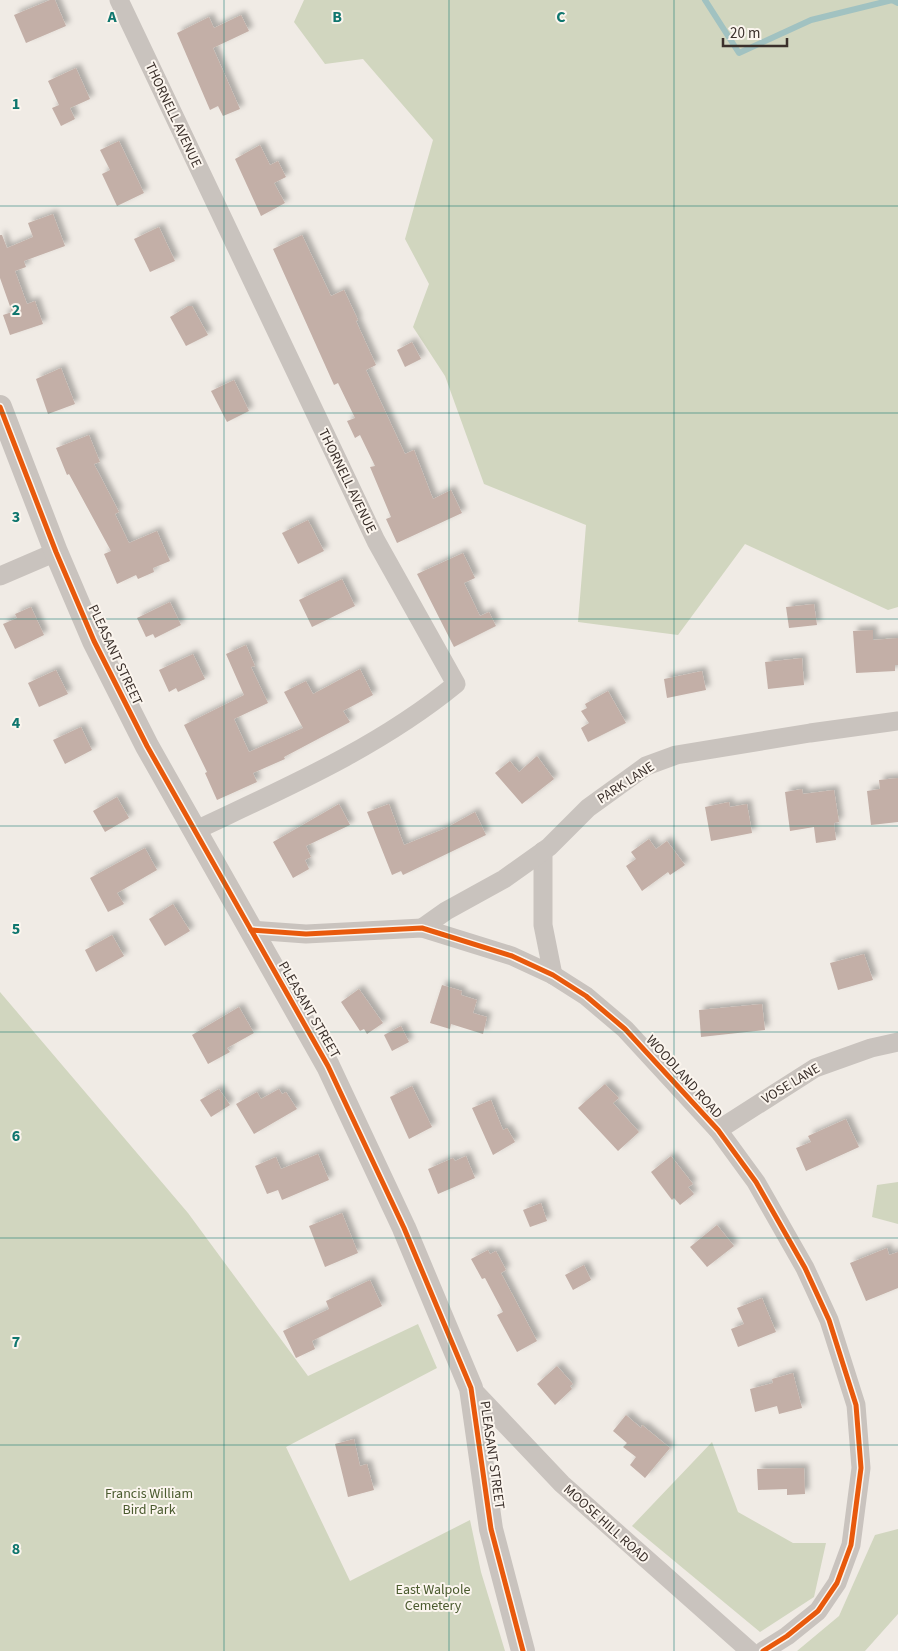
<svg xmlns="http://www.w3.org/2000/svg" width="898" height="1651" viewBox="0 0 898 1651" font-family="'Source Sans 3',sans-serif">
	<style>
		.green { fill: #d1d6bf }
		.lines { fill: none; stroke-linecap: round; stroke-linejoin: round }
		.stream { stroke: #a1c2c1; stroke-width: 6 }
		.building { fill: #c3afa7; filter: url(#shadow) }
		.minor { stroke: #c9c3be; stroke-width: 19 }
		.tertiary { stroke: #c9c3be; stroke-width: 24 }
		.cycleway-casing { stroke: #fbf5ee; stroke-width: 8 }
		.cycleway { stroke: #e8590c; stroke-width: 5 }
		.grid { fill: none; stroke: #0f766e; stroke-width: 1; stroke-opacity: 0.55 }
		.labels { text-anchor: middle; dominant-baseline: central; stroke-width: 4; stroke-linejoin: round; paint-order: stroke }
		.street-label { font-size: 14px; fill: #3b302b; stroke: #fbf5ee }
		.park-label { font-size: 14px; fill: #4a5a2e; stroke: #fbf5ee }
		.grid-label { font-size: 16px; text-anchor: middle; font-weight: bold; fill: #0f766e; stroke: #fbf5ee; stroke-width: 4; stroke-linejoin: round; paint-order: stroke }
	</style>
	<defs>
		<filter id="shadow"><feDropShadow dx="4.5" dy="-4.5" stdDeviation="2.5" flood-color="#0004"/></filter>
	</defs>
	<rect width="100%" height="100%" fill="#f0ebe5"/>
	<!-- green -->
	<g class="green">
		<polygon points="304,0 898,0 898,607 888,610 745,544 678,635 578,622 586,525 484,484 445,376 413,327 429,284 405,239 433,140 363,59 325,64 294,22"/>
		<polygon points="0,992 188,1213 308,1376 418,1324 437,1368 286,1447 350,1581 470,1520 481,1572 505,1651 0,1651"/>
		<polygon points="898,1182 898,1224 872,1217 877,1185"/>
		<polygon points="712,1442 738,1512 793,1543 826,1543 814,1597 760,1632 632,1526"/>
		<polygon points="898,1529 898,1614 865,1651 797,1651 839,1616 875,1535"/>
	</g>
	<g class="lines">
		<!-- stream -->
		<polyline class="stream" points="705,0 739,53 811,20 892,0 898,3"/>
	</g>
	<!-- building -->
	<g class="building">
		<polygon points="50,0 55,0 66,26 26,43 14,15"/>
		<polygon points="241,15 249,31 213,48 240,109 223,116 218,106 210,110 177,33 209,17 214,28"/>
		<polygon points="76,68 90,99 70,108 75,119 61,126 52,108 59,105 48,81"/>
		<polygon points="119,141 144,193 117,206 102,174 110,170 100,150"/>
		<polygon points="260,145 270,165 278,161 286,177 274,183 285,203 261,216 235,159"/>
		<polygon points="53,214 65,246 24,261 26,267 15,271 27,304 35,301 43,324 10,335 3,315 12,312 0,278 0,235 2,235 7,248 33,237 28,223"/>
		<polygon points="159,227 175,261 150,272 134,239"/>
		<polygon points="302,235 331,296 344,290 358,320 356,321 376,365 366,370 405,454 414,450 433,499 451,490 462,513 397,543 386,519 391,517 370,467 375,466 360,435 355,438 347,421 355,418 338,383 334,385 273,249"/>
		<polygon points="188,306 192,306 208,335 186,346 170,317"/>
		<polygon points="412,342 421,359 405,367 397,350"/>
		<polygon points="61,368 75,404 48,414 36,379"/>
		<polygon points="234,380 249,411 227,422 211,391"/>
		<polygon points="89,435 100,462 94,464 119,512 115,514 129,543 157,531 170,561 153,568 154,572 138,579 136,575 117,584 104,554 111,551 69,474 67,475 56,448"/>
		<polygon points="308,520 324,551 298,564 282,533"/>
		<polygon points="463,553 475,578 464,583 480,616 489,612 496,626 454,647 417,574"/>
		<polygon points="342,579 355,606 312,627 299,600"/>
		<polygon points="170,602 181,625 155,638 153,634 146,637 137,618"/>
		<polygon points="814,604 817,625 789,628 786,607"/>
		<polygon points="31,607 44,635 15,649 3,624 17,618 15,614"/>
		<polygon points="873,630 873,640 898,638 898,665 895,665 895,671 856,673 853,631"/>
		<polygon points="246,645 255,666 251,667 268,703 234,719 249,752 303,728 284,692 306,681 313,694 360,669 373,695 343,711 350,722 284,757 285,759 253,773 257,782 217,800 205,773 207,772 184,725 244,695 226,654"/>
		<polygon points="193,654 205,679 178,692 176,688 169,692 159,670"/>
		<polygon points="802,658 804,685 768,689 765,662"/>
		<polygon points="56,670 68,694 39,707 28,683"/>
		<polygon points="702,671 706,690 667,698 664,679"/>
		<polygon points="608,691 626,723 588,742 581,728 589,723 581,711 587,708 585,704"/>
		<polygon points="81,727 92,750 65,764 53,740"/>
		<polygon points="537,756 554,779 522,804 495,773 510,761 519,772"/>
		<polygon points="898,778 898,822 871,825 867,791 880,789 879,780"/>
		<polygon points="802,789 803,794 834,790 839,822 834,823 836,840 816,843 814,827 790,831 785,792"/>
		<polygon points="117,797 129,818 105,832 93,811"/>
		<polygon points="729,802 730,807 747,804 752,833 711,841 705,807"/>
		<polygon points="339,804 350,825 306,846 311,857 305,860 309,869 293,878 273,842"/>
		<polygon points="389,804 404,845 446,828 475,812 486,835 403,875 401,871 392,875 367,812"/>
		<polygon points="649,839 656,849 667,841 685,865 670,875 668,872 642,891 626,866 636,859 631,852"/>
		<polygon points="145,848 157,870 117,893 124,904 108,912 90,878"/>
		<polygon points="173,904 190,931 165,946 149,919"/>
		<polygon points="112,935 124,956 96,972 85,950"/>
		<polygon points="864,954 873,980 838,990 830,963"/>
		<polygon points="442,985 462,991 461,995 477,1000 473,1013 487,1017 483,1034 451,1024 450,1029 430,1023"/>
		<polygon points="359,989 383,1023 367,1034 364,1029 360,1031 341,1002"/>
		<polygon points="762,1004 765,1030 701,1037 699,1010"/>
		<polygon points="239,1007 254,1033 227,1048 230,1052 208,1064 192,1035"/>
		<polygon points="401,1026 409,1042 392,1051 384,1035"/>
		<polygon points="605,1084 619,1098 613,1103 639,1132 618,1151 578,1108"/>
		<polygon points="412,1086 432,1127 409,1139 390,1097"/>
		<polygon points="219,1089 230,1105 211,1117 200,1100"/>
		<polygon points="279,1089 282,1094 286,1092 297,1109 254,1134 236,1104 257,1092 261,1099"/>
		<polygon points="491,1100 503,1130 507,1128 515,1142 493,1155 472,1108"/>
		<polygon points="846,1119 859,1147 806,1171 796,1148 811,1142 808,1136"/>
		<polygon points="318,1154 329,1180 282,1200 278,1190 267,1194 255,1166 276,1157 281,1169"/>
		<polygon points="466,1156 475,1178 438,1194 428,1169 453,1158 455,1161"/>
		<polygon points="671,1156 693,1184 688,1187 694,1194 680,1205 674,1198 672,1200 651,1172"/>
		<polygon points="541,1203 547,1221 530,1227 523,1210"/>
		<polygon points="342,1213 358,1253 325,1267 309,1226"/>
		<polygon points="717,1225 734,1246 707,1267 690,1247"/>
		<polygon points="887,1248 889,1255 898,1252 898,1288 866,1301 850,1263"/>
		<polygon points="488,1250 490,1254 496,1251 506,1270 501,1273 537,1341 517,1352 497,1315 503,1312 485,1278 482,1279 471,1259"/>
		<polygon points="584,1265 591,1280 573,1290 565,1275"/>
		<polygon points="370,1280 382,1306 312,1341 315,1349 296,1358 283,1331 329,1309 326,1301"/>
		<polygon points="762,1298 776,1332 738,1347 731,1329 744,1324 737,1308"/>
		<polygon points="557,1366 573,1384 570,1386 572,1389 555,1405 537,1384"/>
		<polygon points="793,1373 802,1408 779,1414 777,1406 755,1412 750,1389 773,1383 772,1379"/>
		<polygon points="626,1415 641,1428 642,1425 670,1448 645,1478 630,1465 636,1457 623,1447 627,1443 613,1431"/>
		<polygon points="354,1439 360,1466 367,1464 374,1490 348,1497 335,1444"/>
		<polygon points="804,1468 805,1494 787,1495 787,1489 758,1490 757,1469"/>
	</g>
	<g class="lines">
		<!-- minor -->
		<g class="minor">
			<path d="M 119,0 L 376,541 L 456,684 C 378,748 285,788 194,831"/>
			<polyline points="0,576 56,552"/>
			<polyline points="543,851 543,925 553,975"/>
			<polyline points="422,928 446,911 504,879 549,847 588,808 646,766 676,755 810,733 898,721"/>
			<polyline points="251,930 306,934 422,928 512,956 553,975 586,996 625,1029 718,1130 756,1182 805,1268 829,1320 856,1405 861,1468 851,1545 837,1583 818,1611 787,1636 763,1651"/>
			<polyline points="718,1130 815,1068 871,1048 898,1042"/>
			<polyline points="471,1388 562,1484 750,1651"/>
		</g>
		<!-- tertiary -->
		<polyline class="tertiary" points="0,407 56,552 94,641 147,746 328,1066 404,1228 471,1388 491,1529 523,1651"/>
		<!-- cycleway casing -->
		<g class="cycleway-casing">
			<g id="cycleway">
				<polyline points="0,407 56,552 94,641 147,746 328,1066 404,1228 471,1388 491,1529 523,1651"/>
				<polyline points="251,930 306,934 422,928 512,956 553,975 586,996 625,1029 718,1130 756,1182 805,1268 829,1320 856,1405 861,1468 851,1545 837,1583 818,1611 787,1636 763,1651"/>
			</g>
		</g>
		<!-- cycleway -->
		<use href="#cycleway" class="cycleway"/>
	</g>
	<!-- grid -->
	<path class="grid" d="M 224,0 L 224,1651M 449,0 L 449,1651M 674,0 L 674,1651M 0,206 L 898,206M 0,413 L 898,413M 0,619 L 898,619M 0,826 L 898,826M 0,1032 L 898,1032M 0,1238 L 898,1238M 0,1445 L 898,1445"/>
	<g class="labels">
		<!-- street labels -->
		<g class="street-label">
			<text transform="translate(173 115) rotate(65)">THORNELL AVENUE</text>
			<text transform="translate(347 481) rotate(64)">THORNELL AVENUE</text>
			<text transform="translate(115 655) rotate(65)">PLEASANT STREET</text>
			<text transform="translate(626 783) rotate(-33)">PARK LANE</text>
			<text transform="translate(309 1010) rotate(60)">PLEASANT STREET</text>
			<text transform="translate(684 1077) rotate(48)">WOODLAND ROAD</text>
			<text transform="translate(791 1084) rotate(-31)">VOSE LANE</text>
			<text transform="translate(492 1455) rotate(82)">PLEASANT STREET</text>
			<text transform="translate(606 1524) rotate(42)">MOOSE HILL ROAD</text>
		</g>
		<!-- park labels -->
		<g class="park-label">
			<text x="149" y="1494">Francis William<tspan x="149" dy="16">Bird Park</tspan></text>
			<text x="433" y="1590">East Walpole<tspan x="433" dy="16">Cemetery</tspan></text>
		</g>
	</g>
	<g class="grid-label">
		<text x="112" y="22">A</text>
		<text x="337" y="22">B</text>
		<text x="561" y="22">C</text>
		<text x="16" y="109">1</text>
		<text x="16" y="315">2</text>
		<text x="16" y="522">3</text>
		<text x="16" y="728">4</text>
		<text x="16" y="934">5</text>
		<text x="16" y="1141">6</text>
		<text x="16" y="1347">7</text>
		<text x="16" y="1554">8</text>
	</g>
	<!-- scale -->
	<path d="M723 38v8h64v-8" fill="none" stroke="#3b302b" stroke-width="2.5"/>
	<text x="730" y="38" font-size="15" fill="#3b302b" stroke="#fbf5ee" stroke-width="4" paint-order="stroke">20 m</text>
</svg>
